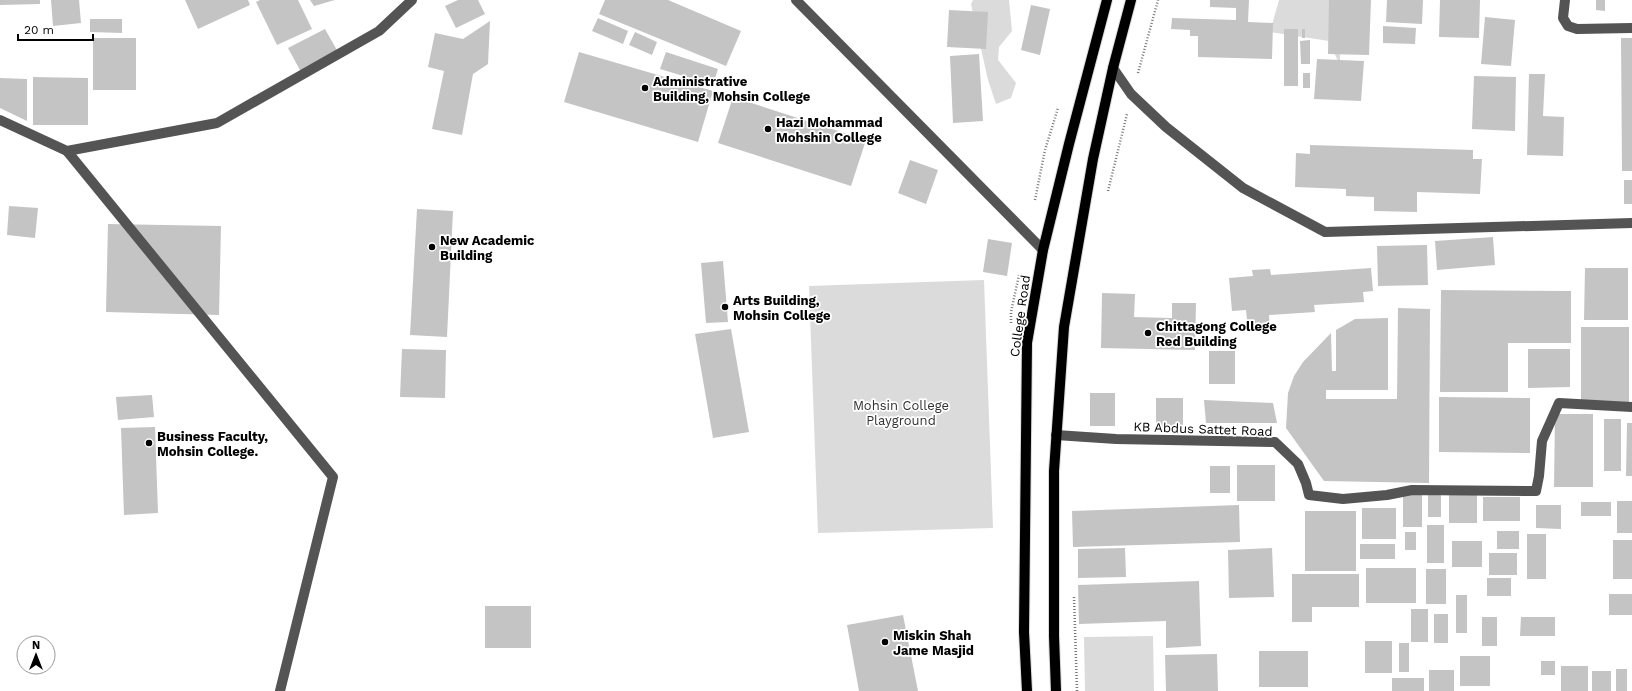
<svg xmlns="http://www.w3.org/2000/svg" width="1632" height="691" viewBox="0 0 1632 691" font-family="'Work Sans',sans-serif">
	<style>
		.green { fill: #dbdbdb }
		.building { fill: #c4c4c4 }
		.lines { fill: none; stroke-linecap: round; stroke-linejoin: round }
		.major-casing { stroke: #dbdbdb; stroke-width: 12 }
		.path { stroke: #767676; stroke-width: 2.5; stroke-dasharray: 1 2; stroke-linecap: butt }
		.minor { stroke: #545454; stroke-width: 10 }
		.major { stroke: #000; stroke-width: 10 }
		.poi-dot { fill: #000; stroke: #fff; stroke-width: 1.5 }
		.labels { text-anchor: middle; dominant-baseline: central; stroke-width: 3.5; stroke-linejoin: round; paint-order: stroke }
		.poi-label { font-size: 13px; font-weight: bold; fill: #000; stroke: #fff; text-anchor: start }
		.street-label { font-size: 13px; fill: #000; stroke: #fff }
		.park-label { font-size: 13px; fill: #323232; stroke: #fff }
	</style>
	<rect width="100%" height="100%" fill="#fff"/>
	<!-- green -->
	<g class="green">
		<polygon points="973,0 1009,0 1012,31 999,47 998,60 1016,83 1011,98 996,104 988,80 971,4"/>
		<polygon points="1279,0 1341,0 1340,66 1329,41 1270,32"/>
		<polygon points="984,280 993,528 818,533 809,286"/>
		<polygon points="1153,636 1154,691 1085,691 1084,637"/>
	</g>
	<!-- building -->
	<g class="building">
		<polygon points="0,0 40,0 40,4 0,5"/>
		<polygon points="51,0 79,0 81,23 53,26"/>
		<polygon points="185,0 248,0 250,5 198,29"/>
		<polygon points="260,0 298,0 312,29 277,45 256,2"/>
		<polygon points="310,0 335,0 314,6"/>
		<polygon points="458,0 478,0 485,14 456,28 445,6"/>
		<polygon points="605,0 668,0 741,31 726,66 599,14"/>
		<polygon points="1210,0 1249,0 1248,22 1273,23 1272,59 1198,57 1198,36 1190,36 1190,30 1171,29 1172,18 1236,20 1236,8 1210,7"/>
		<polygon points="1329,0 1371,0 1369,55 1328,54"/>
		<polygon points="1387,0 1423,0 1422,24 1386,22"/>
		<polygon points="1440,0 1480,0 1479,38 1439,37"/>
		<polygon points="1596,0 1605,0 1605,11 1596,10"/>
		<polygon points="1031,5 1050,9 1040,55 1021,50"/>
		<polygon points="949,10 988,12 986,49 947,47"/>
		<polygon points="1485,17 1515,20 1511,66 1481,64"/>
		<polygon points="598,18 628,31 623,44 592,31"/>
		<polygon points="90,19 122,19 122,33 90,32"/>
		<polygon points="490,21 488,64 473,74 462,135 432,129 444,71 428,67 435,33 463,39"/>
		<polygon points="1383,26 1416,28 1415,44 1383,43"/>
		<polygon points="325,29 338,52 301,72 288,48"/>
		<rect x="1284" y="29" width="14" height="57"/>
		<rect x="1302" y="29" width="3" height="9"/>
		<polygon points="635,32 657,42 652,55 629,45"/>
		<rect x="93" y="38" width="43" height="52"/>
		<polygon points="1621,38 1632,38 1632,171 1622,171"/>
		<polygon points="1310,40 1310,64 1301,64 1300,41"/>
		<polygon points="579,52 713,91 698,142 564,102"/>
		<polygon points="666,52 718,69 713,85 660,69"/>
		<polygon points="979,54 983,121 953,123 950,56"/>
		<polygon points="1317,59 1364,61 1361,101 1314,99"/>
		<rect x="1303" y="73" width="7" height="15"/>
		<polygon points="1529,74 1545,74 1543,116 1564,117 1563,156 1527,155"/>
		<polygon points="1474,76 1516,77 1515,131 1472,129"/>
		<polygon points="33,77 88,78 88,125 33,125"/>
		<polygon points="0,78 27,79 27,121 0,108"/>
		<polygon points="733,97 866,140 851,186 718,143"/>
		<polygon points="1310,145 1473,150 1473,159 1482,159 1480,194 1417,192 1417,212 1374,211 1374,197 1346,196 1346,189 1295,187 1296,153 1310,154"/>
		<polygon points="910,160 938,170 926,204 898,193"/>
		<rect x="1624" y="180" width="8" height="24"/>
		<polygon points="9,206 38,208 35,238 7,235"/>
		<polygon points="417,209 453,211 447,337 410,335"/>
		<polygon points="108,224 221,226 219,315 106,312"/>
		<polygon points="1493,237 1495,265 1437,270 1435,241"/>
		<polygon points="988,239 1012,243 1007,276 983,272"/>
		<polygon points="1427,245 1428,285 1378,286 1377,246"/>
		<polygon points="723,261 728,322 706,323 701,263"/>
		<polygon points="1371,268 1373,291 1363,292 1364,302 1314,305 1315,312 1269,315 1270,329 1248,330 1246,310 1232,311 1229,278 1253,276 1252,270 1270,269 1271,275"/>
		<polygon points="1585,268 1628,268 1628,320 1584,320"/>
		<polygon points="1441,290 1571,291 1571,343 1508,343 1508,392 1440,392"/>
		<polygon points="1102,293 1135,294 1134,317 1172,318 1172,303 1196,303 1195,350 1101,348"/>
		<polygon points="1398,308 1430,309 1429,483 1324,481 1286,428 1288,393 1294,376 1303,362 1331,333 1332,371 1336,371 1336,330 1355,319 1388,318 1388,390 1326,390 1326,399 1397,399"/>
		<rect x="1581" y="327" width="48" height="78"/>
		<polygon points="731,329 749,432 713,438 695,334"/>
		<polygon points="402,349 446,350 445,398 400,397"/>
		<polygon points="1528,349 1570,349 1570,387 1528,388"/>
		<rect x="1209" y="351" width="26" height="33"/>
		<rect x="1090" y="393" width="25" height="33"/>
		<polygon points="152,395 154,417 118,420 116,397"/>
		<polygon points="1439,397 1530,398 1530,453 1439,452"/>
		<rect x="1156" y="398" width="27" height="33"/>
		<polygon points="1204,400 1273,403 1277,423 1206,423"/>
		<polygon points="1555,414 1593,414 1593,487 1554,487"/>
		<rect x="1604" y="419" width="17" height="52"/>
		<polygon points="1627,423 1632,423 1632,476 1626,476"/>
		<polygon points="155,427 158,513 124,515 121,428"/>
		<rect x="1237" y="465" width="38" height="36"/>
		<rect x="1210" y="466" width="20" height="27"/>
		<rect x="1428" y="492" width="13" height="25"/>
		<rect x="1403" y="494" width="19" height="33"/>
		<rect x="1449" y="494" width="28" height="29"/>
		<rect x="1483" y="497" width="37" height="24"/>
		<rect x="1617" y="501" width="15" height="32"/>
		<rect x="1581" y="502" width="30" height="14"/>
		<polygon points="1239,505 1240,542 1073,547 1072,511"/>
		<polygon points="1536,505 1561,505 1561,529 1536,528"/>
		<rect x="1362" y="508" width="34" height="31"/>
		<rect x="1305" y="511" width="51" height="60"/>
		<rect x="1427" y="525" width="17" height="38"/>
		<rect x="1497" y="531" width="22" height="18"/>
		<rect x="1405" y="532" width="11" height="18"/>
		<rect x="1527" y="534" width="19" height="45"/>
		<rect x="1613" y="540" width="19" height="39"/>
		<rect x="1452" y="541" width="30" height="26"/>
		<rect x="1360" y="544" width="35" height="15"/>
		<polygon points="1125,548 1126,577 1078,578 1078,549"/>
		<polygon points="1272,548 1274,597 1229,598 1228,550"/>
		<rect x="1489" y="553" width="28" height="22"/>
		<rect x="1366" y="568" width="50" height="35"/>
		<rect x="1426" y="569" width="20" height="35"/>
		<polygon points="1292,574 1359,574 1359,607 1312,607 1312,622 1292,622"/>
		<rect x="1487" y="578" width="24" height="18"/>
		<polygon points="1199,581 1201,646 1166,648 1166,621 1079,624 1078,585"/>
		<rect x="1609" y="594" width="23" height="21"/>
		<rect x="1456" y="595" width="11" height="38"/>
		<rect x="485" y="606" width="46" height="42"/>
		<rect x="1411" y="609" width="17" height="33"/>
		<rect x="1434" y="614" width="14" height="29"/>
		<polygon points="903,615 918,691 859,691 847,625"/>
		<rect x="1482" y="617" width="15" height="29"/>
		<polygon points="1521,617 1555,617 1555,636 1520,636"/>
		<rect x="1365" y="641" width="27" height="32"/>
		<rect x="1399" y="643" width="10" height="29"/>
		<rect x="1259" y="651" width="49" height="36"/>
		<polygon points="1217,654 1218,691 1166,691 1165,655"/>
		<rect x="1460" y="656" width="30" height="30"/>
		<rect x="1541" y="661" width="14" height="14"/>
		<rect x="1561" y="666" width="27" height="25"/>
		<rect x="1616" y="669" width="11" height="22"/>
		<rect x="1429" y="670" width="25" height="21"/>
		<rect x="1592" y="671" width="19" height="20"/>
		<rect x="1392" y="678" width="32" height="13"/>
	</g>
	<g class="lines">
		<!-- major casing -->
		<g class="major-casing">
			<g id="major">
				<polyline points="1027,691 1024,632 1027,343 1043,250 1069,144 1107,0"/>
				<polyline points="1056,691 1054,636 1054,471 1064,327 1093,159 1113,68 1131,0"/>
			</g>
		</g>
		<!-- path -->
		<g class="path">
			<polyline points="1138,73 1158,0"/>
			<polyline points="1108,191 1127,114"/>
			<polyline points="1035,200 1045,150 1058,108"/>
			<polyline points="1011,323 1011,312 1019,275"/>
			<polyline points="1074,597 1077,691"/>
		</g>
		<!-- minor -->
		<g class="minor">
			<polyline points="796,0 1043,250"/>
			<polyline points="1565,0 1563,18 1568,26 1577,29 1632,28"/>
			<polyline points="1113,68 1131,94 1166,127 1243,188 1325,232 1632,223"/>
			<polyline points="0,120 67,151 217,123 379,31 412,0"/>
			<polyline points="67,151 333,477 280,691"/>
			<polyline points="1056,435 1116,439 1275,442 1298,464 1306,483 1309,495 1343,499 1387,495 1412,490 1536,491 1539,476 1542,441 1559,403 1632,407"/>
		</g>
		<!-- major -->
		<use href="#major" class="major"/>
	</g>
	<!-- markers -->
	<g class="poi-dot">
		<circle cx="645" cy="88" r="4"/>
		<circle cx="768" cy="129" r="4"/>
		<circle cx="432" cy="247" r="4"/>
		<circle cx="725" cy="307" r="4"/>
		<circle cx="1148" cy="333" r="4"/>
		<circle cx="149" cy="443" r="4"/>
		<circle cx="885" cy="642" r="4"/>
	</g>
	<g class="labels">
		<!-- poi labels -->
		<g class="poi-label">
			<text x="653" y="81">Administrative<tspan x="653" dy="15">Building, Mohsin College</tspan></text>
			<text x="776" y="122">Hazi Mohammad<tspan x="776" dy="15">Mohshin College</tspan></text>
			<text x="440" y="240">New Academic<tspan x="440" dy="15">Building</tspan></text>
			<text x="733" y="300">Arts Building,<tspan x="733" dy="15">Mohsin College</tspan></text>
			<text x="1156" y="326">Chittagong College<tspan x="1156" dy="15">Red Building</tspan></text>
			<text x="157" y="436">Business Faculty,<tspan x="157" dy="15">Mohsin College.</tspan></text>
			<text x="893" y="635">Miskin Shah<tspan x="893" dy="15">Jame Masjid</tspan></text>
		</g>
		<!-- street labels -->
		<g class="street-label">
			<text transform="translate(1020 316) rotate(-82)">College Road</text>
			<text transform="translate(1203 429) rotate(2)">KB Abdus Sattet Road</text>
		</g>
		<!-- park labels -->
		<g class="park-label">
			<text x="901" y="405">Mohsin College<tspan x="901" dy="15">Playground</tspan></text>
		</g>
	</g>
	<!-- north arrow -->
	<g transform="translate(36 655)"><circle r="19" fill="#ffffff" stroke="#999999"/>
	<path d="M0-3L7 15L0 10L-7 15Z" fill="#000000"/>
	<text y="-6" font-size="11" font-weight="bold" text-anchor="middle" fill="#000000">N</text>
	</g>
	<!-- scale -->
	<path d="M18 34v6h75v-6" fill="none" stroke="#000000" stroke-width="2"/>
	<text x="24" y="34" font-size="12" fill="#000000" stroke="#ffffff" stroke-width="3" paint-order="stroke">20 m</text>
</svg>
